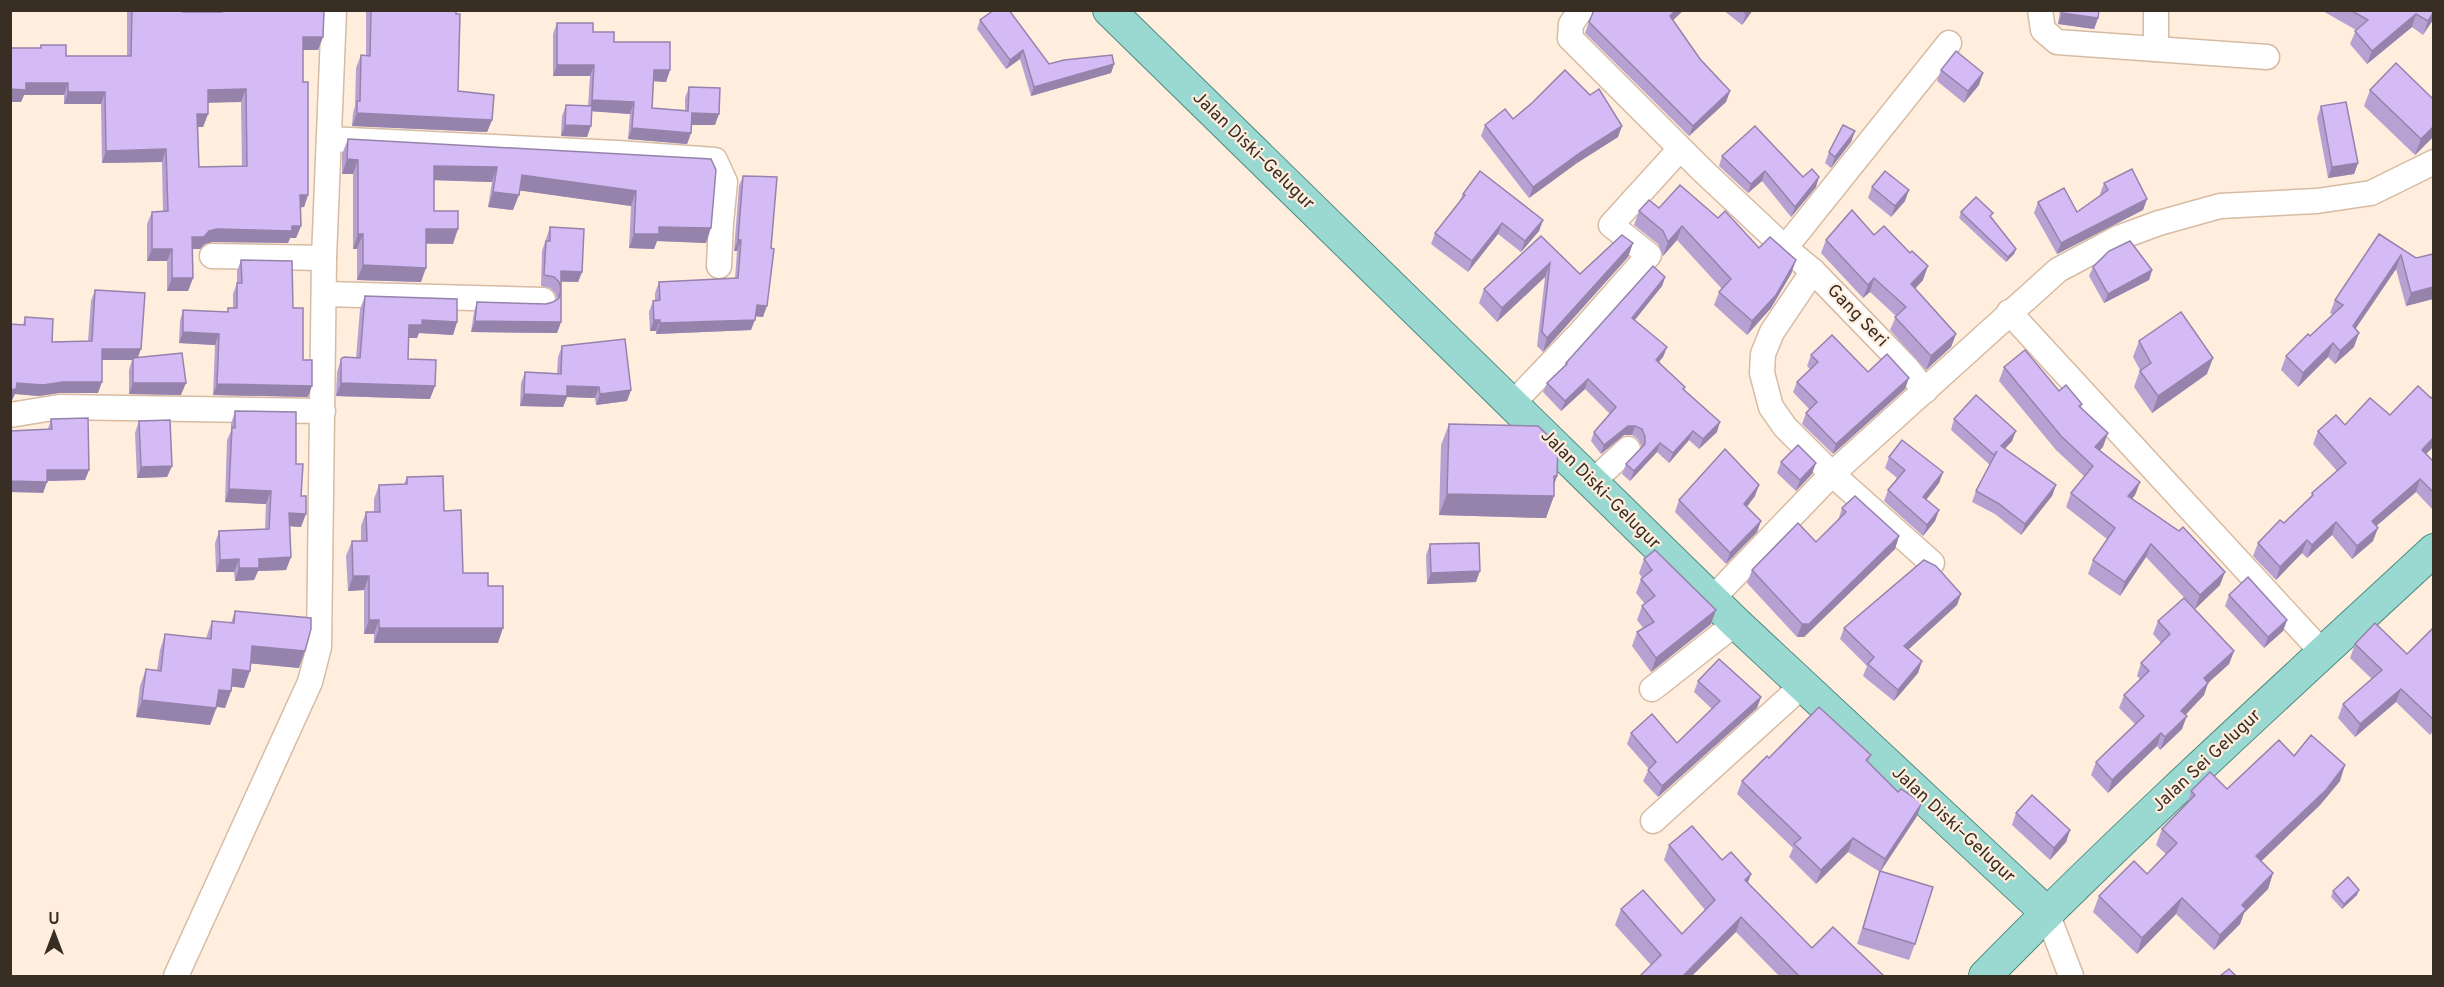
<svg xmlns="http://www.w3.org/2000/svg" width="2444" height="987" viewBox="0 0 2444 987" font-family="Overpass,sans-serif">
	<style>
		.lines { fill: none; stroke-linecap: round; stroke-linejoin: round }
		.minor-casing { stroke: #d7bba3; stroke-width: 27 }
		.major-casing { stroke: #4c8d82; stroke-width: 34 }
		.minor { stroke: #fff; stroke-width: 24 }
		.major { stroke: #9ad9d2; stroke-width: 32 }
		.wall { fill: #b7a1d3; fill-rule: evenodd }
		.shaded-wall { fill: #9583ac }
		.building { fill: #d5bbf5; stroke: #9583ac; stroke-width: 1.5; fill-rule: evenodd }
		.labels { text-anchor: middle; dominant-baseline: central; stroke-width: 4.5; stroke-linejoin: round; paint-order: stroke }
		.street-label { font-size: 18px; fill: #392e24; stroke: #ffedde }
	</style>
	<rect width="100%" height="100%" fill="#ffedde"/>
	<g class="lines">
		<!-- minor casing -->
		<g class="minor-casing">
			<g id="minor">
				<polyline points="1581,10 1571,24 1570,38 1702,170 1785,248 1813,271 1906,367 1925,391"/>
				<polyline points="2040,10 2043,30 2057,42 2267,57"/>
				<polyline points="2156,10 2156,49"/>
				<polyline points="329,139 617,153 715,160 725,182 721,223 719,266"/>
				<polyline points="1785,248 1949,43"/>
				<polyline points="212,256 324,258"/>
				<polyline points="1813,271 1772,332 1763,354 1762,373 1771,407 1785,427 1832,474 1932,563"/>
				<polyline points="324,294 543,300"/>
				<polyline points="2009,312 2323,653"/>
				<polyline points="1513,403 1581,332 1649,255 1611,225 1680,149"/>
				<polyline points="10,415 59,407 323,411"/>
				<polyline points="1591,483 1628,449"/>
				<polyline points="1712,599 1832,474 2058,270 2118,238 2159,223 2220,206 2317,201 2371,193 2434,162"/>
				<polyline points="1652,689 1736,623"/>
				<polyline points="1653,821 1802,686"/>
				<polyline points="2047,913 2071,976"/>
				<polyline points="176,976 310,682 319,647 324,258 334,10"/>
			</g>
		</g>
		<!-- major casing -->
		<g class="major-casing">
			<g id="major">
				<polyline points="1109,10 1736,623 2047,913"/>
				<path d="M 1985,976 C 2129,829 2283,690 2434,550"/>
			</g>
		</g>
		<!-- minor -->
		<use href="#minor" class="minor"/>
		<!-- major -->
		<use href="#major" class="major"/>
	</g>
	<!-- wall -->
	<g class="wall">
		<path d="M 127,10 L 183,10 L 183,12 L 217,12 L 217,10 L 324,10 L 323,37 L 318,50 L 303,50 L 303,82 L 308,195 L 304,207 L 300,207 L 301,226 L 296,238 L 290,238 L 288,243 L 212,242 L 205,244 L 200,249 L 192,249 L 193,278 L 188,291 L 167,291 L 167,261 L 147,261 L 147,224 L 152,212 L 163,212 L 162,162 L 102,163 L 101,104 L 64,104 L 64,95 L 24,95 L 21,102 L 10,102 L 10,48 L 40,48 L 41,45 L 66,56 L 127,56 ZM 208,102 L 241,102 L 242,167 L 199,167 L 198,127 L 203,127 L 208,114 Z"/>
		<polygon points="366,10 456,10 458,91 492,120 487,132 352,126 353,113 355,106 356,68 361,55 366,55"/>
		<polygon points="1723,10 1753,10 1742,25"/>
		<polygon points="2060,10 2099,10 2098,18 2094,29 2058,24"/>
		<polygon points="2321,10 2433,10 2423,35 2412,27 2367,64 2350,44 2356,30"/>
		<polygon points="980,20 1049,64 1114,64 1111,73 1031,96 1020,59 1006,69 977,29"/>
		<polygon points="1673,20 1700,59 1730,91 1726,102 1689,136 1585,33 1589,22"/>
		<polygon points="557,23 593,32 614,42 670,70 666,82 654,81 652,108 685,110 685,98 689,87 715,125 691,125 691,133 687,144 628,139 630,114 592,111 587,137 561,136 562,116 566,105 588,106 590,76 553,76 553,34"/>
		<polygon points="1941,70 1979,85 1964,103 1937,81"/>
		<polygon points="2370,90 2433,137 2415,155 2364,106"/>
		<polygon points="2321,106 2358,163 2354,174 2328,178 2317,118"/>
		<polygon points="1513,119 1618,137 1577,163 1529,198 1481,136 1485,125"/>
		<polygon points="1855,131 1851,142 1831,168 1825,163 1829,152"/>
		<polygon points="348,139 711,159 706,243 657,241 654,249 629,248 631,206 519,190 513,210 488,207 492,182 434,180 434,211 453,244 426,244 421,282 357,280 357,249 353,249 353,174 342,174 342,154"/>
		<polygon points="1722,156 1803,177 1816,187 1791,217 1762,181 1748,193 1719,166"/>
		<polygon points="743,176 763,317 755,316 751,330 656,334 656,331 650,331 649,312 653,301 655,301 655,293 659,282 735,279 737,251 734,251 739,186"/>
		<polygon points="2104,183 2147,199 2143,210 2057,254 2034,213 2038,202 2077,212 2101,195 2100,194"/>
		<polygon points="1872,187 1905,201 1891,217 1868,198"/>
		<polygon points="1463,194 1543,220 1539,231 1521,252 1498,234 1468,272 1431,244 1435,233 1459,202"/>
		<polygon points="1659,208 1718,218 1759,248 1796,260 1791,274 1771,308 1747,335 1714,305 1719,292 1722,289 1677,240 1663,256 1658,244 1634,225 1639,211"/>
		<polygon points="1961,212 1991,218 2016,249 2014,254 2006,262 1959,218"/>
		<polygon points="550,227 582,272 578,282 561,282 561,322 557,333 471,332 474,312 477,302 546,304 553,302 557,299 555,293 550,288 541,286 542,251"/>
		<polygon points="2379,234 2416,258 2433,254 2433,299 2406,306 2396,269 2355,329 2354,347 2335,364 2328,357 2298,387 2281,370 2286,356 2310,336 2333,315 2330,313 2335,300"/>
		<polygon points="1874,235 1923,280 1915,289 1956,334 1951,347 1926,370 1890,330 1896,316 1870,292 1863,298 1821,253 1826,240"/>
		<polygon points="1541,236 1580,274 1633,243 1628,257 1543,352 1537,346 1545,277 1497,322 1479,303 1484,289"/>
		<polygon points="241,260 293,308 303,360 308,397 213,395 215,345 179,343 180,321 183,310 227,312 228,308 233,308 233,294 237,283 237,271"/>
		<polygon points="2093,267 2152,270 2149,280 2104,303 2089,276"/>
		<polygon points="1665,277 1662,286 1635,320 1667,347 1663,357 1659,362 1685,387 1684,390 1717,432 1699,449 1689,440 1669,463 1657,452 1630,481 1622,474 1626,464 1642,447 1638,439 1632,435 1624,435 1601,454 1591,441 1594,432 1610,414 1585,389 1561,411 1543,392 1547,383 1564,366 1566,363"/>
		<polygon points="95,290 138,358 181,395 129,394 129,370 132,360 102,360 98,393 59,393 39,396 15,394 12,400 10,400 10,324 23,325 25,317 52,342 88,341 91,301"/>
		<polygon points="365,296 457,322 453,335 419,333 417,338 409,338 408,359 430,399 336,396 337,372 341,359 356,358 360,309"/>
		<polygon points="2139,341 2207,374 2152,413 2134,387 2140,370 2133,357"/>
		<polygon points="562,346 631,390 627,401 596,405 595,398 567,397 563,407 520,406 521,383 525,372 557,373 558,357"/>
		<polygon points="1811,355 1868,372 1905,389 1833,454 1802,424 1806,413 1810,410 1793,392 1797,382 1810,369 1807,366"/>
		<polygon points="2004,367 2059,391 2082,404 2081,407 2103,447 2100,450 2140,482 2135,495 2132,499 2220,585 2195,609 2146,557 2120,596 2088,574 2093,560 2107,539 2066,507 2071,493 2085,477 2056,450 1999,381"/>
		<polygon points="2433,396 2433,447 2426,454 2433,461 2433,510 2416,492 2376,526 2373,541 2352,559 2332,535 2307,558 2302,553 2276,580 2253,556 2258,543 2284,523 2310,499 2312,493 2337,471 2313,444 2318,431 2390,415 2431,398"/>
		<polygon points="235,411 296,464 301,496 301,527 290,526 291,557 286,570 258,571 254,580 235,581 234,572 216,572 215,543 219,531 265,529 266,504 225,502 227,440 231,431 231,424"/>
		<polygon points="51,419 89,470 85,480 47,481 43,493 48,429"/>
		<polygon points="1954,419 2012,441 2005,449 2056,485 2052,496 2021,535 1995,514 1972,502 1976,491 1990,465 1951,430"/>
		<polygon points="139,421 172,466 167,477 137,478 135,433"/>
		<polygon points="1449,424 1557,476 1554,485 1546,518 1439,515 1441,445"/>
		<polygon points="1889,457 1943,472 1939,483 1926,500 1939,510 1935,521 1923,536 1884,501 1888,490 1897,478 1885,468"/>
		<polygon points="1781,462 1812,474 1796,491 1777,473"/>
		<polygon points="407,477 444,511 463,573 488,586 498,643 374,643 374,634 364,634 364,590 348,591 346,556 352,541 361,541 361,526 366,512 374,512 374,499 379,485 404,484"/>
		<polygon points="1755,496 1747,507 1761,521 1757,532 1726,564 1675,512 1679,500"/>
		<polygon points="1842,508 1899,536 1895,549 1804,637 1797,637 1747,583 1752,570 1816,542 1838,521"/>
		<polygon points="1430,544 1476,582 1427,584 1426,555"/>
		<polygon points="1644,559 1711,624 1651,672 1632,646 1637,632 1643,628 1637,620 1642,606 1645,604 1636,593 1641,579 1642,578 1639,573"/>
		<polygon points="1961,594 1957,605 1908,650 1922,661 1918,673 1894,701 1863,676 1867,666 1840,639 1844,628"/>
		<polygon points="2229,595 2287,620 2283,631 2264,648 2225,606"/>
		<polygon points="235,611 299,668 250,663 244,688 232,686 231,691 225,708 217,707 210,725 136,717 140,686 146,669 157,670 160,650 165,634 206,638 212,621 231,623"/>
		<polygon points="2158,621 2234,651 2229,664 2208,683 2204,695 2185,715 2182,729 2160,750 2157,746 2108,793 2091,775 2096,762 2135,724 2119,708 2124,695 2140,679 2137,676 2141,663 2161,643 2153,634"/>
		<polygon points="2433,628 2433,731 2430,735 2396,702 2355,737 2338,718 2343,704 2372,679 2350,658 2355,644 2407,654"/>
		<polygon points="1698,681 1761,697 1757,708 1658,797 1643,781 1649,769 1627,744 1631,733 1677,743 1712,709 1694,692"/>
		<polygon points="1871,755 1868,762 1917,816 1881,871 1915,944 1909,960 1857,944 1880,872 1848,852 1816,884 1789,857 1793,848 1737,794 1742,781 1769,758"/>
		<polygon points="2294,756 2340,781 2320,805 2261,861 2273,873 2268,889 2244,913 2240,924 2214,950 2176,914 2137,954 2093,912 2099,896 2147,874 2166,854 2156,845 2162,829 2187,804 2191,791 2227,789"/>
		<polygon points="2016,813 2070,830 2066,842 2050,860 2012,825"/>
		<polygon points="1669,845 1722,860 1751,874 1748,883 1812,948 1884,976 1779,976 1736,932 1651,965 1615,925 1621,909 1682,934 1705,910 1664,860"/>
		<polygon points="2333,891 2357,895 2342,909 2331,897"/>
	</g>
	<!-- shaded-wall -->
	<g class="shaded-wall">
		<rect x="10" y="10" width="25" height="2"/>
		<polygon points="1676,10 1684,10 1666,27 1670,16"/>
		<polygon points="1749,10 1753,10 1742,25 1746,14"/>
		<polygon points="2062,13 2098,18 2094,29 2058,24"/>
		<polygon points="2433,13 2433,20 2423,35 2428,21"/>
		<polygon points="2416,14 2412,27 2367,64 2372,51"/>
		<polygon points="303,37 323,37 318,50 298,50"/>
		<polygon points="1023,50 1020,59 1006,69 1010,60"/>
		<polygon points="1114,64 1111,73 1031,96 1034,87"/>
		<polygon points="557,65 594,65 590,76 553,76"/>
		<polygon points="654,70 670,70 666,82 650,81"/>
		<polygon points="1983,73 1979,85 1964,103 1968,91"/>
		<polygon points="26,83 68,83 64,95 24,95 21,102 10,102 10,89"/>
		<polygon points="246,89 241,102 203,103 208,90"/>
		<polygon points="1730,91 1726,102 1689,136 1693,126"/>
		<polygon points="68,92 105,92 101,104 64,104"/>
		<polygon points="592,100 634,102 630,114 588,111"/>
		<polygon points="357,113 492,120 487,132 352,126"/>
		<polygon points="692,113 719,114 715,125 688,125"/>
		<polygon points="197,114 208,114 203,127 193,127"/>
		<polygon points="565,125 591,126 587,137 561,136"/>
		<polygon points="1622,126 1618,137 1577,163 1529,198 1533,187 1581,152"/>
		<polygon points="2433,127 2433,137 2415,155 2421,139"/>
		<polygon points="632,128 691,133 687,144 628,139"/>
		<polygon points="1855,131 1851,142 1831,168 1835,157"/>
		<polygon points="166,149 162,162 102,163 106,151"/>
		<polygon points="347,159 358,160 353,174 342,174"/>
		<polygon points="2358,163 2354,174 2328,178 2332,167"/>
		<polygon points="434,166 497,167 492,182 429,180"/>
		<polygon points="1765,171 1762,181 1748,193 1751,184"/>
		<polygon points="522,175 636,191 631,206 516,190"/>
		<polygon points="1819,177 1816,187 1791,217 1795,207"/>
		<polygon points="1909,190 1905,201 1891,217 1895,206"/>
		<polygon points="493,192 519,195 513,210 488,207"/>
		<polygon points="300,195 308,195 304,207 296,208"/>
		<polygon points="2147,199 2143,210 2057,254 2061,243"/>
		<polygon points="1543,220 1539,231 1521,252 1525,241"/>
		<polygon points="1502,223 1498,234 1468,272 1472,261"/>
		<polygon points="301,226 296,238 290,238 288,243 212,242 205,244 200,249 188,249 192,237 217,229"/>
		<polygon points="1682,226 1677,240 1663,256 1668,242"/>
		<polygon points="659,227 711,228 706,243 657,241 654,249 629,248 634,234"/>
		<polygon points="426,229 458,229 453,244 421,243"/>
		<polygon points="358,234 363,234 357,249 353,249"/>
		<polygon points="738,240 741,240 737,251 734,251"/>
		<polygon points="1633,243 1628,257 1543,352 1547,338"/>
		<polygon points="152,249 172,249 167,261 147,261"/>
		<polygon points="2016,249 2014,254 2006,262 2008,257"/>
		<polygon points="2401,255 2396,269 2348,340 2353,326"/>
		<polygon points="1796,260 1791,274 1771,308 1747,335 1752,321"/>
		<polygon points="1550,263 1545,277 1497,322 1502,308"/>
		<polygon points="363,265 426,268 421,282 357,280"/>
		<polygon points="1928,266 1923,280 1906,298 1911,284"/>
		<polygon points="2152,270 2149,280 2104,303 2108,294"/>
		<polygon points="561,271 582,272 578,282 557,281"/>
		<polygon points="1665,277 1662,286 1629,327 1632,318"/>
		<polygon points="172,278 193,278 188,291 167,291"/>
		<polygon points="1874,278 1870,292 1863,298 1868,285"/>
		<polygon points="2433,287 2433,299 2406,306 2411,293"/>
		<polygon points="757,305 767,306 763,317 753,316"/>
		<polygon points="422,320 457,322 453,335 419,333 417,338 404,338 409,325"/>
		<polygon points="654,320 660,320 656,331 650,331"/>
		<polygon points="755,320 751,330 656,334 660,323"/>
		<polygon points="475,321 561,322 557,333 471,332"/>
		<polygon points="183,332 219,334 215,345 179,343"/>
		<polygon points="2359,333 2354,347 2335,364 2340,351"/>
		<polygon points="1956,334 1951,347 1926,370 1931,356"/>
		<polygon points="2333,343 2328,357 2298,387 2303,373"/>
		<polygon points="1667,347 1663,357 1653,369 1656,360"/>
		<polygon points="102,349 141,349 137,360 98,360"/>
		<polygon points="2213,358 2207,374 2152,413 2158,396"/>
		<polygon points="1909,378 1905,389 1833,454 1836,444"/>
		<polygon points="1588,379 1585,389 1561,411 1565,401"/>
		<polygon points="63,382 102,382 98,393 59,393 39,396 15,394 12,400 10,400 10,390 17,383"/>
		<polygon points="133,383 186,383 181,395 129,394"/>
		<polygon points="341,383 435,386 430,399 336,396"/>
		<polygon points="217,384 312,386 308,397 213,395"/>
		<polygon points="567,386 599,387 595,398 567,397 563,407 520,406 524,394"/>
		<polygon points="631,390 627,401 596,405 600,394"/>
		<polygon points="1720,422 1717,432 1699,449 1703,439"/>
		<polygon points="1628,426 1635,426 1632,435 1624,435 1601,454 1604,445"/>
		<polygon points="1693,431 1689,440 1669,463 1673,453"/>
		<polygon points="2016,431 2012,441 1997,457 2001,446"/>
		<polygon points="2108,433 2103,447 2090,460 2095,447"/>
		<polygon points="2433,438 2433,447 2417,463 2422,450"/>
		<polygon points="1660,443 1657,452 1630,481 1634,471"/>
		<polygon points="1816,463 1812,474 1796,491 1800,480"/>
		<polygon points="172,466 167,477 137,478 141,467"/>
		<polygon points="47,470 89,470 85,480 43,481"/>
		<polygon points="1943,472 1939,483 1919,509 1923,497"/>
		<polygon points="1554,476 1557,476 1550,496 1554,496 1546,518 1439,515 1447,494"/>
		<polygon points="2420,479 2416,492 2367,534 2372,521"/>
		<polygon points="10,481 47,482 43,493 10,492"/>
		<polygon points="2140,482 2135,495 2123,510 2128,496"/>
		<polygon points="1759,485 1755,496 1740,515 1744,504"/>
		<polygon points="2056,485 2052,496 2021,535 2025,524"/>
		<polygon points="229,489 271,491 266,504 225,502"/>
		<polygon points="1939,510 1935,521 1923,536 1927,525"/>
		<polygon points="289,513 306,514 301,527 285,526"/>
		<polygon points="1761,521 1757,532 1726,564 1730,553"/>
		<polygon points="2336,522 2332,535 2307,558 2312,545"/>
		<polygon points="2378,528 2373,541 2352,559 2357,546"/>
		<polygon points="1899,536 1895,549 1804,637 1797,637 1802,624"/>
		<polygon points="2307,540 2302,553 2276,580 2280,567"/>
		<polygon points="2151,544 2146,557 2120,596 2125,582"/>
		<polygon points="291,557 286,570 258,571 254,580 235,581 239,568 259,559"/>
		<polygon points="239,559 234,572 216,572 220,560"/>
		<polygon points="1480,571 1476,582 1427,584 1431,573"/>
		<polygon points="2225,572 2220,585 2195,609 2200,595"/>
		<polygon points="353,576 369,576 364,590 348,591"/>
		<polygon points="1961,594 1957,605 1900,657 1904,646"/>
		<polygon points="1716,610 1711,624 1651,672 1656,658"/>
		<polygon points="369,620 379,620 374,634 364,634"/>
		<polygon points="2287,620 2283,631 2264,648 2268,637"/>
		<polygon points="379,628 503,628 498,643 374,643"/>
		<polygon points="252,646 305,651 299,668 246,663"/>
		<polygon points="2234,651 2229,664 2208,683 2204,695 2177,724 2181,711 2204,678"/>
		<polygon points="1922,661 1918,673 1894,701 1898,690"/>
		<polygon points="233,669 250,671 244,688 227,686"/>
		<polygon points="2401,689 2396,702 2355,737 2360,724"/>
		<polygon points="219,690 231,691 225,708 213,706"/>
		<polygon points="1761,697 1757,708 1658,797 1662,786"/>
		<polygon points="142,700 216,708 210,725 136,717"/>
		<polygon points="2187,716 2182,729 2160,750 2165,737"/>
		<polygon points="2161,733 2157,746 2108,793 2112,780"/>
		<polygon points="2345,765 2340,781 2320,805 2250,872 2256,856"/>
		<polygon points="1922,803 1917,816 1880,872 1885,859"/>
		<polygon points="2070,830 2066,842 2050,860 2054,848"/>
		<polygon points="1853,838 1848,852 1816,884 1821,870"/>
		<polygon points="2273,873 2268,889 2244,913 2240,924 2214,950 2220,935 2242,905"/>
		<polygon points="1751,874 1745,889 1745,880"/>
		<polygon points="2359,890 2357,895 2342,909 2344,904"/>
		<polygon points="2182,898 2176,914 2137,954 2142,938"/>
		<polygon points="1741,917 1736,932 1692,976 1683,976"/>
	</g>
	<!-- building -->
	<g class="building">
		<path d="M 132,10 L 183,10 L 183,12 L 222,12 L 222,10 L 324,10 L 323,37 L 303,37 L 303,82 L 308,82 L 308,195 L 300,195 L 301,226 L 292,226 L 292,231 L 217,229 L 209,231 L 204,237 L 192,237 L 193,278 L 172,278 L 172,249 L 152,249 L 152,212 L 168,211 L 166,149 L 106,151 L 105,92 L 68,92 L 68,83 L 26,83 L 26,90 L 10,89 L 10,48 L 41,48 L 41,45 L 66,45 L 66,56 L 131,56 ZM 246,89 L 247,166 L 199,167 L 197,114 L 208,114 L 208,90 Z"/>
		<polygon points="371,10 456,10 456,14 460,14 458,91 494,95 492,120 357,113 357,101 360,101 361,55 370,56"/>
		<polygon points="994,10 1009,10 1049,64 1064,60 1112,55 1114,64 1034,87 1023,50 1010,60 980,20"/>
		<polygon points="1594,10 1676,10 1670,16 1700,59 1730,91 1693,126 1589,22"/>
		<polygon points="1742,10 1749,10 1746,14"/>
		<polygon points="2062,10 2099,10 2098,18 2062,13"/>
		<polygon points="2350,10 2433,10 2433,13 2428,21 2416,14 2372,51 2355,31 2368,20"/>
		<polygon points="557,23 593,23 593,32 614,32 614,42 670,42 670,70 654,70 652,108 688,111 689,87 720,88 719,114 692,113 691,133 632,128 634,102 592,100 594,65 557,65"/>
		<polygon points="1956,51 1983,73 1968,91 1941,70"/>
		<polygon points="2396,63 2433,99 2433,127 2421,139 2370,90"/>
		<polygon points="1565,70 1590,95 1599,89 1622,126 1581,152 1533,187 1485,125 1505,109 1513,119 1532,103"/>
		<polygon points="2346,102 2358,163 2332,167 2321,106"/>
		<polygon points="566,105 592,106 591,126 565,125"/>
		<polygon points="1843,125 1855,131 1835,157 1829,152"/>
		<polygon points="1755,126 1803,177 1812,169 1819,177 1795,207 1765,171 1751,184 1722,156"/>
		<polygon points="348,139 711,159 716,170 711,228 659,227 659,234 634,234 636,191 522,175 519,195 493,192 497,167 434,166 434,211 458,211 458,229 426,229 426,268 363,265 363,234 358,234 358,160 347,159"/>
		<polygon points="2132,169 2147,199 2061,243 2038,202 2064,188 2077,212 2108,190 2104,183"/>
		<polygon points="1480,171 1543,220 1525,241 1502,223 1472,261 1435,233 1465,195 1463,194"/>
		<polygon points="1885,171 1909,190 1895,206 1872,187"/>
		<polygon points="743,176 777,177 771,248 774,249 767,306 757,305 755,320 660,323 660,320 654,320 653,301 660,300 659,282 738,278 741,240 738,240"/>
		<polygon points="1680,185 1718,218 1725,211 1759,248 1770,237 1796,260 1776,295 1752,321 1719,292 1731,279 1682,226 1668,242 1663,231 1639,211 1649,200 1659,208"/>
		<polygon points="1976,197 1993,213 1990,216 2016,249 2008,257 1961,212"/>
		<polygon points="1852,210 1874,235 1884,226 1910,253 1912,251 1928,266 1911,284 1956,334 1931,356 1895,317 1906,307 1874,278 1868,285 1826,240"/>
		<polygon points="550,227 584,229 582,272 561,271 561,322 475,321 477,302 546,304 553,302 559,298 561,289 559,282 554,277 544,275 546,241 550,241"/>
		<polygon points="2379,234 2416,258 2433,254 2433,287 2411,293 2401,255 2353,326 2359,333 2340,351 2333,343 2303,373 2286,356 2308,334 2310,336 2343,305 2335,300"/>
		<polygon points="1622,235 1633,243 1547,338 1542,332 1550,263 1502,308 1484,289 1541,236 1580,274"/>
		<polygon points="2130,241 2152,270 2108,294 2093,267 2109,251"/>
		<polygon points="241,260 292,261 293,308 303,308 303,360 312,360 312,386 217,384 219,334 183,332 183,310 228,312 228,308 237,308 237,283 242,283"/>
		<polygon points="1653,266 1665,277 1632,318 1667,347 1656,360 1685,387 1683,389 1720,422 1703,439 1693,431 1673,453 1660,443 1634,471 1626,464 1645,444 1645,437 1642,429 1635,426 1628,426 1604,445 1594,432 1616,407 1588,379 1565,401 1547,383 1567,364 1566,363"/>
		<polygon points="95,290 145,293 141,349 102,349 102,382 63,382 43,385 17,383 16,389 10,390 10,324 25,325 25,317 53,319 52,342 92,341"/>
		<polygon points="365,296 457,299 457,322 422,320 422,325 409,325 408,359 436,360 435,386 341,383 341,359 344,357 360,358"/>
		<polygon points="2181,312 2213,358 2158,396 2140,371 2151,363 2139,341"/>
		<polygon points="1832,335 1868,372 1887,354 1909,378 1836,444 1806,413 1817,402 1797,382 1818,362 1811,355"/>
		<polygon points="625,339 631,390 600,394 599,387 567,386 567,396 524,394 525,372 561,374 562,346"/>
		<polygon points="2025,350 2059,391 2066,385 2082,404 2079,406 2108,433 2095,447 2140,482 2128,496 2179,531 2183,527 2225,572 2200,595 2151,544 2125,582 2093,560 2115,528 2071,493 2093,466 2061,436 2004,367"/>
		<polygon points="182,353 186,383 133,383 133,358"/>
		<polygon points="2418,386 2431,398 2433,396 2433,438 2422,450 2433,461 2433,492 2420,479 2372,521 2378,528 2357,546 2336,522 2312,545 2307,540 2280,567 2258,543 2280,520 2284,523 2313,495 2312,493 2346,463 2318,431 2336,415 2345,425 2370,398 2390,415"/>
		<polygon points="1976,395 2016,431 2001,446 2056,485 2025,524 1999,504 1976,491 1997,451 1994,455 1954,419"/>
		<polygon points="235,411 296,412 296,464 303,464 301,496 306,496 306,514 289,513 291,557 259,559 259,568 239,568 239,559 220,560 219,531 269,529 271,491 229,489 232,427 235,428"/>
		<polygon points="88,418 89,470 47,470 47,482 10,481 10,431 52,429 51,419"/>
		<polygon points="170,420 172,466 141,467 139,421"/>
		<polygon points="1449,424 1538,426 1558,445 1557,476 1554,476 1554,496 1447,494"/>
		<polygon points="1902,440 1943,472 1923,497 1939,510 1927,525 1888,490 1905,470 1889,457"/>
		<polygon points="1798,445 1816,463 1800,480 1781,462"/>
		<polygon points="1725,449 1759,485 1744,504 1761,521 1730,553 1679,500"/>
		<polygon points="443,476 444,511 461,510 463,573 488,573 488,586 503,586 503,628 379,628 379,620 369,620 369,576 353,576 352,541 367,541 366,512 380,512 379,485 407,484 407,477"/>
		<polygon points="1855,496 1899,536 1809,624 1802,624 1752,570 1798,523 1816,542 1846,512 1842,508"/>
		<polygon points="1479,543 1480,571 1431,573 1430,544"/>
		<polygon points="1655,550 1716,610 1656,658 1637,632 1654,622 1642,606 1655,596 1641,579 1652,570 1644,559"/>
		<polygon points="1924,560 1936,566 1961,594 1904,646 1922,661 1898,690 1868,664 1874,657 1844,628"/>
		<polygon points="2248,577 2287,620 2268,637 2229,595"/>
		<polygon points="2184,598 2234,651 2204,678 2208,683 2181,711 2187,716 2165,737 2161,733 2112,780 2096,762 2144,716 2124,695 2149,671 2141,663 2170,634 2158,621"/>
		<polygon points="235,611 311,618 311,629 305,651 252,646 250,671 233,669 231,691 219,690 216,708 142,700 146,669 161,671 165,634 211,639 212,621 234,623"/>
		<polygon points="2375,623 2407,654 2433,628 2433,719 2401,689 2360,724 2343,704 2382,670 2355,644"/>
		<polygon points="1719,659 1761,697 1662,786 1648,770 1656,762 1631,733 1652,714 1677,743 1720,701 1698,681"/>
		<polygon points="1819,707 1871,755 1866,760 1898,792 1901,789 1922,803 1885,859 1853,838 1821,870 1794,844 1801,838 1742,781 1767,756 1769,758"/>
		<polygon points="2311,735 2345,765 2326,790 2256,856 2273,873 2242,905 2246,909 2220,935 2182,898 2142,938 2099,896 2134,861 2147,874 2177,843 2162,829 2195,795 2191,791 2210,772 2227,789 2279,740 2294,756"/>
		<polygon points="2032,795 2070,830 2054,848 2016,813"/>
		<polygon points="1692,826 1722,860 1731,852 1751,874 1745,880 1812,948 1833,927 1884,976 1799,976 1741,917 1683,976 1640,976 1661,955 1621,909 1643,890 1682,934 1715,900 1669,845"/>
		<polygon points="1880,871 1933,887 1915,944 1863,928"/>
		<polygon points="2348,877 2359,890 2344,904 2333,891"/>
		<polygon points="2229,969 2236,976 2220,976"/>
	</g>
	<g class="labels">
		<!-- street labels -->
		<g class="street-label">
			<text transform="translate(1253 151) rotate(44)">Jalan Diski–Gelugur</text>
			<text transform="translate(1857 316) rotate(46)">Gang Seri</text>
			<text transform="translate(1600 490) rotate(45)">Jalan Diski–Gelugur</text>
			<text transform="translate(2207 761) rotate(-43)">Jalan Sei Gelugur</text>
			<text transform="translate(1953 825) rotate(43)">Jalan Diski–Gelugur</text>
		</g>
	</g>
	<!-- border -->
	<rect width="2444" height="987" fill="none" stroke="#392e24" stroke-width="24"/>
	<!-- north arrow -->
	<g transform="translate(54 933)" stroke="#ffedde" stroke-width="4.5" paint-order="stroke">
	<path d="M0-4.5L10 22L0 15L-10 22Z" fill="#392e24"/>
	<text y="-9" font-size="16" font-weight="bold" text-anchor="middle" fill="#392e24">U</text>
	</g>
</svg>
